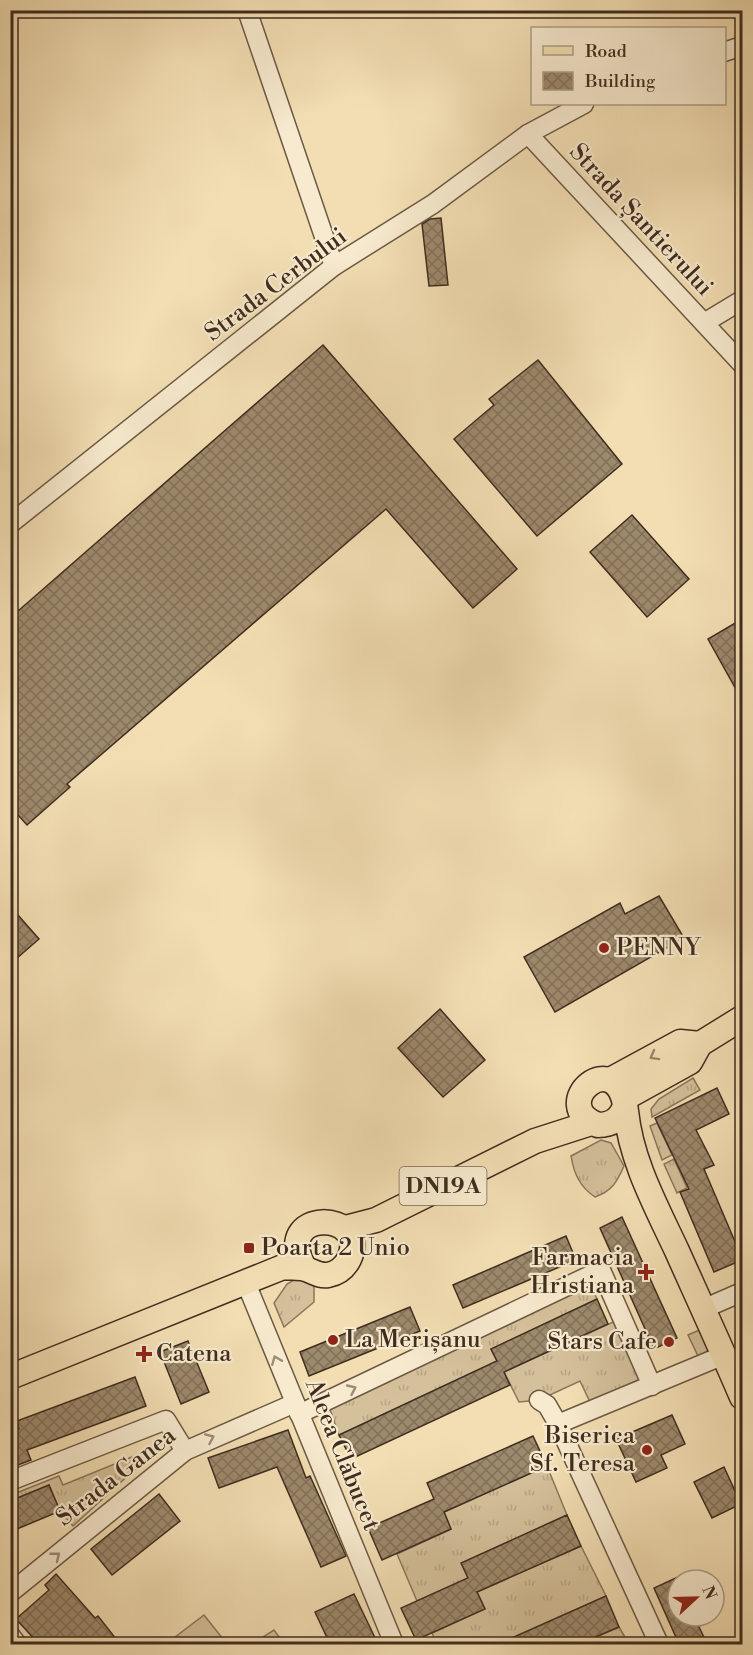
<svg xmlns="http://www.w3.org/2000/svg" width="753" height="1655" viewBox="0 0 753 1655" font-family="'Libre Bodoni',serif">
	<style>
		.grass { fill: url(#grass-tufts); stroke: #8a765c; stroke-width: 1.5 }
		.pitch { fill: #d4c09a; stroke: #8a765c; stroke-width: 1.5 }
		.building { fill: url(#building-cross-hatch); stroke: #3f2d1f; stroke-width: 1.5 }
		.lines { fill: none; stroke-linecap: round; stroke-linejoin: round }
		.minor-casing { stroke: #6c5944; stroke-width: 21 }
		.major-casing { stroke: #3f2d1f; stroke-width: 27 }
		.minor { stroke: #f7eace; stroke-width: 18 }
		.major { stroke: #f3deb3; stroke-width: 24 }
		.oneway { stroke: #998669 }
		.oneway2 { stroke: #9b8c76 }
		.poi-dot { fill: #8f2418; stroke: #f7eace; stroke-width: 2 }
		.labels { text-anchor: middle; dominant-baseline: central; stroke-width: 4.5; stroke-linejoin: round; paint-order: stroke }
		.shield { fill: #f7eace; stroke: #766654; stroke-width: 1.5 }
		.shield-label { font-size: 22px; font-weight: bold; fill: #3f2d1f }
		.street-label { font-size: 24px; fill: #3f2d1f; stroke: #f7eace }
		.poi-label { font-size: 24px; fill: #3f2d1f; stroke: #f7eace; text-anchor: start }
	</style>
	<defs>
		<pattern id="grass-tufts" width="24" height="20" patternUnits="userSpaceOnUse" patternTransform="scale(1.5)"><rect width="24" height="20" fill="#d4c09a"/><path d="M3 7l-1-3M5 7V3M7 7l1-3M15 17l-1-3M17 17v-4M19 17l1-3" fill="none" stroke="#b7a584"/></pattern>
		<pattern id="building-cross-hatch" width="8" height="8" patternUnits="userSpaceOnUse" patternTransform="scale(1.5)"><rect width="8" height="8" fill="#9d896c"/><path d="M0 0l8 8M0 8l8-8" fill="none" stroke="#817058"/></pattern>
	</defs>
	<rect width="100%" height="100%" fill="#f3deb3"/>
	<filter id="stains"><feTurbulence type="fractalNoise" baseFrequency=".00333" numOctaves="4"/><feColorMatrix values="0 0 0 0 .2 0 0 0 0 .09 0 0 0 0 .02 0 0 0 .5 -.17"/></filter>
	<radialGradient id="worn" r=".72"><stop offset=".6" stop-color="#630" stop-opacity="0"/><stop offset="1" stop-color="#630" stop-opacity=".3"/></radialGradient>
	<!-- grass -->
	<g class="grass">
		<polygon points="693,1078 700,1090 652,1117 651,1109 659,1099"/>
		<polygon points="657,1123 672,1155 662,1160 650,1126"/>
		<path d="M 601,1140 L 611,1143 L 624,1166 C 617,1182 612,1191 595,1197 C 580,1187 574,1174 571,1156 Z"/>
		<polygon points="674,1159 687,1188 677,1193 664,1164"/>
		<polygon points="304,1274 314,1287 314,1302 284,1327 274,1303 287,1284"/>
		<polygon points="587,1277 597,1299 491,1349 497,1361 339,1435 327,1401"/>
		<polygon points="622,1318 647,1376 590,1402 580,1381 539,1400 519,1402 504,1372"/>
		<polygon points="704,1328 710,1346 706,1353 699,1358 688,1335"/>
		<polygon points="144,1452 148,1454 145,1460 73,1526 60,1511 49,1485 11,1501 11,1495 59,1476 63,1485"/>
		<polygon points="547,1466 567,1515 462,1563 468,1578 417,1601 397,1554 451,1529 444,1512"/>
		<polygon points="581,1546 606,1596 500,1644 437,1644 432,1633 485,1609 477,1592"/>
		<polygon points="619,1627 629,1644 579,1644"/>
	</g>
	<!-- pitch -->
	<g class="pitch">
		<polygon points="204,1615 227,1644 166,1644"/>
		<polygon points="274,1630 284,1644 252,1644"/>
	</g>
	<!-- building -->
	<g class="building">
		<polygon points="441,218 448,285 429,286 422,224 430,219"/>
		<polygon points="323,345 517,569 473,608 386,509 67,784 70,787 27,825 10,806 10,618"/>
		<polygon points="538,360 622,464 537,536 454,439 494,405 489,399"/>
		<polygon points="632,515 689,579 647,617 590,552"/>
		<polygon points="742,619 742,700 708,639"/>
		<polygon points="659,896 684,938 555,1012 524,957 620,903 625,914"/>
		<polygon points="10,906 39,939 10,964"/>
		<polygon points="440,1009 485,1060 443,1097 398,1048"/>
		<polygon points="717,1088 729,1114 696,1130 714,1165 704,1169 736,1244 742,1241 742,1260 714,1272 680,1192 689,1189 655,1118"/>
		<polygon points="622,1217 677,1338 654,1349 600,1228"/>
		<polygon points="566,1236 576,1260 463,1308 453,1285"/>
		<polygon points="597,1299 608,1324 504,1372 510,1385 351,1459 339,1435 497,1361 491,1349"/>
		<polygon points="410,1307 420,1331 309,1376 300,1352"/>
		<polygon points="188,1341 209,1392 181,1404 160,1352"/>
		<polygon points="135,1377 146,1406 27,1450 31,1460 10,1468 10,1432 19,1429 17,1421"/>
		<polygon points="672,1415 685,1444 661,1455 667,1468 636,1482 616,1439"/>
		<polygon points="288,1430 306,1478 310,1476 346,1556 321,1567 277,1467 219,1488 208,1458"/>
		<polygon points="533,1436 547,1466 444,1512 451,1529 382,1560 368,1528 434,1499 427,1483"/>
		<polygon points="724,1467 741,1504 712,1518 694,1482"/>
		<polygon points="49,1485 60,1511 17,1529 10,1514 10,1501"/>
		<polygon points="159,1494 180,1521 112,1575 91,1549"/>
		<polygon points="567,1515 581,1546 477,1592 485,1609 416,1640 401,1608 468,1578 461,1563"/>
		<polygon points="56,1574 95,1618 98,1616 120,1644 39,1644 16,1619 49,1590 45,1585"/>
		<polygon points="678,1577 678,1616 694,1616 707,1644 679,1644 654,1588"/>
		<polygon points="354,1594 378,1644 330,1644 315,1612"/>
		<polygon points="606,1596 619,1627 579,1644 498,1644"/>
	</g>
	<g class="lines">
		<!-- minor casing -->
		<g class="minor-casing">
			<g id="minor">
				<polyline points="247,10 334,266"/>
				<polyline points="724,52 742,46"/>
				<polyline points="528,134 742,364"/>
				<polyline points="704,323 742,300"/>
				<polyline points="10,524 334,266 433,204 528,134 584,104"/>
				<polyline points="246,1283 394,1644"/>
				<polyline points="703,1309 742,1292"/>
				<polyline points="539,1400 547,1405 558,1424 659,1644"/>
				<polyline points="299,1414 601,1270 652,1386"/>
				<polyline points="558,1424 724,1355"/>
				<polyline points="10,1481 166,1420 185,1451"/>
				<polyline points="10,1593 185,1451 295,1403"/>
				<polyline points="10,1635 17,1644"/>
			</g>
		</g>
		<!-- major casing -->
		<g class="major-casing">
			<g id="major">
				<polyline points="610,1080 680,1042 700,1044"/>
				<polyline points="625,1098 690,1062 700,1044 742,1018"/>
				<path d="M 625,1106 C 620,1119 612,1125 598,1125 C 545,1105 618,1041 626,1111 C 631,1161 656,1206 677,1251 C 699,1300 721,1348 742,1397"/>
				<polyline points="345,1228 376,1220 535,1141 591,1123"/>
				<path d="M 10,1377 L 283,1267 C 291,1268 299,1267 306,1269 C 314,1272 319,1276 328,1275 C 338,1273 345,1267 349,1259 C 372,1210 269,1207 305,1269"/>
			</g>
		</g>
		<!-- minor -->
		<use href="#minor" class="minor"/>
		<!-- major -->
		<use href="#major" class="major"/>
	</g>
	<!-- one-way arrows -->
	<defs><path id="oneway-chevron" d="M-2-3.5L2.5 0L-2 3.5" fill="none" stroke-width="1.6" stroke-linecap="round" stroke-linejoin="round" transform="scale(1.5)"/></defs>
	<use class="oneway" href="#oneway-chevron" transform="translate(654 1056) rotate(151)"/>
	<g class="oneway2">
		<use href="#oneway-chevron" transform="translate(276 1360) rotate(-112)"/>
		<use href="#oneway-chevron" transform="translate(352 1389) rotate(-25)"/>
		<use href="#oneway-chevron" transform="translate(210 1438) rotate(-24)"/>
		<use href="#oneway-chevron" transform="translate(56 1556) rotate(-39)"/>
	</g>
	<!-- markers -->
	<g class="poi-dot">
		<circle cx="604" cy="948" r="6"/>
		<rect x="243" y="1242" width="12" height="12" rx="3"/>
		<path d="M643 1263h6v6h6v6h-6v6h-6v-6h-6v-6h6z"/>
		<circle cx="333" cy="1340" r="6"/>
		<circle cx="669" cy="1342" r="6"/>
		<path d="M141 1345h6v6h6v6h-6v6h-6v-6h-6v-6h6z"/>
		<circle cx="647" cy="1450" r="6"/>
	</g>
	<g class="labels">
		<!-- shield labels -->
		<rect class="shield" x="399.5" y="1167" width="87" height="38" rx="4.5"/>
		<g class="shield-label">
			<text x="443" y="1186">DN19A</text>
		</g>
		<!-- street labels -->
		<g class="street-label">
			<text transform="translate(641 220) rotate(47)">Strada Șantierului</text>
			<text transform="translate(276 285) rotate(-37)">Strada Cerbului</text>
			<text transform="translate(342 1455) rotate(68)">Aleea Clăbucet</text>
			<text transform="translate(116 1477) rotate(-38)">Strada Ganea</text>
		</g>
		<!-- poi labels -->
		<g class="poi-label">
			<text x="616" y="948">PENNY</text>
			<text x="261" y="1248">Poarta 2 Unio</text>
			<text x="634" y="1258" text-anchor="end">Farmacia<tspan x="634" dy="28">Hristiana</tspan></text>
			<text x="345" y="1340">La Merișanu</text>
			<text x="657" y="1342" text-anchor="end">Stars Cafe</text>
			<text x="156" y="1354">Catena</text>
			<text x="635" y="1436" text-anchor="end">Biserica<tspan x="635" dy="28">Sf. Teresa</tspan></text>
		</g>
	</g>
	<!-- margin -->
	<rect width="753" height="1655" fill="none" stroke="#f3deb3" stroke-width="36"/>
	<rect x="12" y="12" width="729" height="1631" fill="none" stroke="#3f2d1f" stroke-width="3"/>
	<rect x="18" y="18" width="717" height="1619" fill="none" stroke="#3f2d1f" stroke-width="1.5"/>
	<!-- legend -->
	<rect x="531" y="27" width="195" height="78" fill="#f7eace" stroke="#ad9e88" stroke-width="1.5"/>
	<rect x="543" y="46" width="30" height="9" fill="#f3deb3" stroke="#ad9e88" stroke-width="1.5"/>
	<text x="585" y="57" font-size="18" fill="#3f2d1f">Road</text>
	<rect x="543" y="72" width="30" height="18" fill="url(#building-cross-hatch)" stroke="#ad9e88" stroke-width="1.5"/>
	<text x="585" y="87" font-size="18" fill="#3f2d1f">Building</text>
	<!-- north arrow -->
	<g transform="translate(696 1598) rotate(68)"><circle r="28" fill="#f7eace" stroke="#ad9e88" stroke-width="1.5"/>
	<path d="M0-4.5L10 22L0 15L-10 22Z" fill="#8f2418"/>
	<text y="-9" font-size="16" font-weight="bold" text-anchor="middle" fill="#3f2d1f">N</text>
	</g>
	<rect width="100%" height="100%" filter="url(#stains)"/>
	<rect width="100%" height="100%" fill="url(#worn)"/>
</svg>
